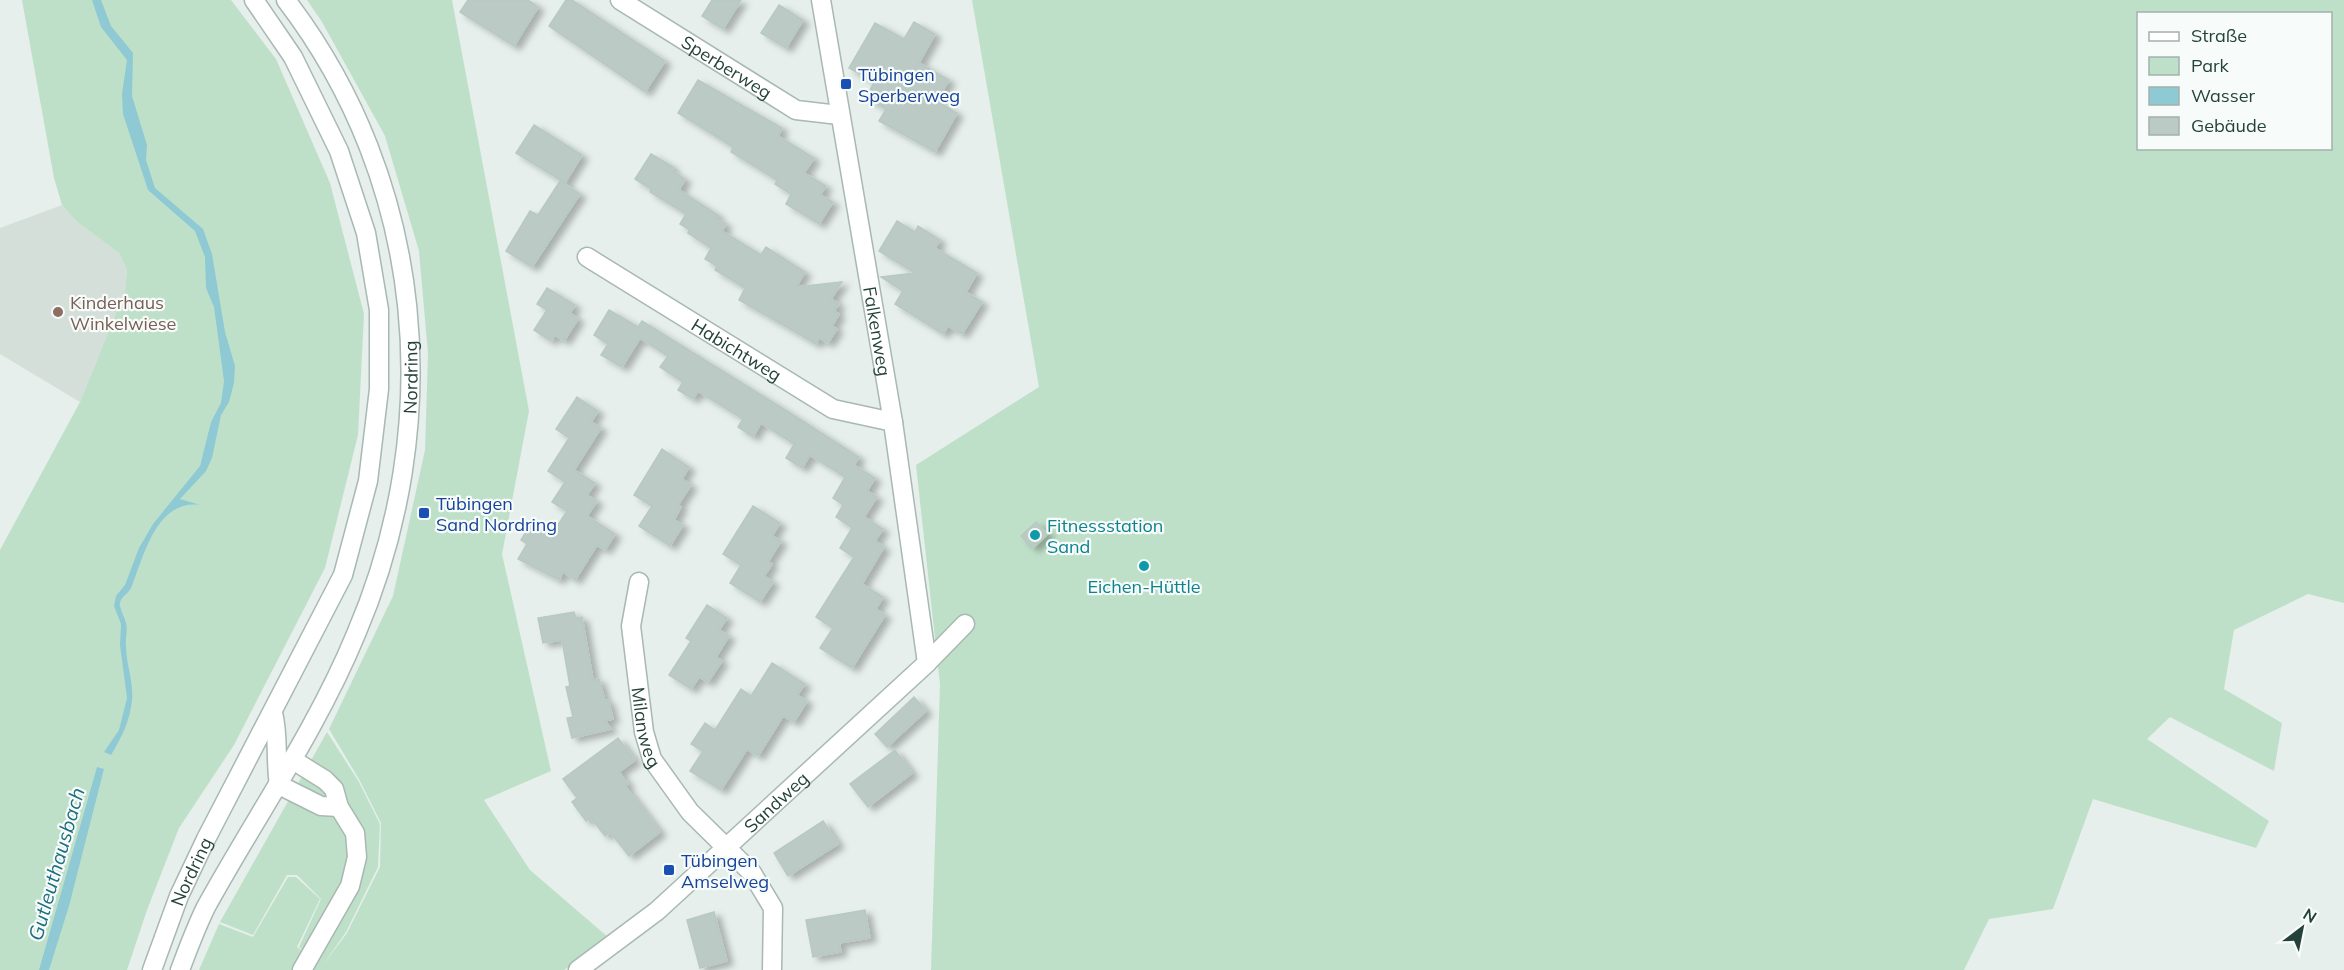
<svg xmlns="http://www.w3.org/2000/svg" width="2344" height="970" viewBox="0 0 2344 970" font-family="Mulish,sans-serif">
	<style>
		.built { fill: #d4dfda }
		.green { fill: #bfe0c8; fill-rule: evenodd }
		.water { fill: #8ec9d4 }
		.building { fill: #bbcac4; stroke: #b8c9c2; stroke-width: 1.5; filter: url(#shadow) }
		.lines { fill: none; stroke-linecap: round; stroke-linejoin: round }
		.minor-casing { stroke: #a8b8b2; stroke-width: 21 }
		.minor { stroke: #fff; stroke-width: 18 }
		.transit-dot { fill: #1a4fb4; stroke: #f7fbf9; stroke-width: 2 }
		.education-dot { fill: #8d6e63; stroke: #f7fbf9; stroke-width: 2 }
		.culture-dot { fill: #0f9aa8; stroke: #f7fbf9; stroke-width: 2 }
		.labels { text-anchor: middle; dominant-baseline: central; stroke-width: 4.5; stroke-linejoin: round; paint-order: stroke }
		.street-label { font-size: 18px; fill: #24423a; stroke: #f7fbf9 }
		.transit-label { font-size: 18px; fill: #164399; stroke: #f7fbf9; text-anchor: start }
		.education-label { font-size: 18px; fill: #785e54; stroke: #f7fbf9; text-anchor: start }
		.culture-label { font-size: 18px; fill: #0d838f; stroke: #f7fbf9; text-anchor: start }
		.water-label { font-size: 20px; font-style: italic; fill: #1c6f80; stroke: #f7fbf9 }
	</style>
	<defs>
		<filter id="shadow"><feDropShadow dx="6" dy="4" stdDeviation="3" flood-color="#0004"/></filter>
	</defs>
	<rect width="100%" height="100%" fill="#e6efeb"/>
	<!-- built -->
	<polygon class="built" points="62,205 77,222 119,253 127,269 125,291 80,402 0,354 0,228"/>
	<!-- green -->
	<g class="green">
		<polygon points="22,0 231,0 276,59 330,183 364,314 358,435 325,568 234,745 179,828 147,910 127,970 0,970 0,550 80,402 125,291 127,269 119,253 77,222 62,205 54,178"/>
		<polygon points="307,0 452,0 529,411 502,554 551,771 484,800 530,870 609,938 564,970 199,970 219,924 253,937 288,877 296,877 320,899 297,947 317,960 299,947 321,899 297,875 287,875 253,935 220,922 327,732 359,782 380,824 378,867 346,932 323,965 347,933 380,867 381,823 360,781 329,729 393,596 425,450 428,354 419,251 385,136 322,22"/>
		<path d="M 972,0 L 2344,0 L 2344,603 L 2308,594 L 2234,630 L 2224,689 L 2282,723 L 2274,771 L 2170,717 L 2147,739 L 2269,821 L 2256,848 L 2093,799 L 2053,909 L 1989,919 L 1964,970 L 931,970 L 940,684 L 916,465 L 1039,387 ZM 2138,14 L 2330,14 L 2330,148 L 2138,148 Z"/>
	</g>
	<!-- water -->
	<g class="water">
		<path d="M 92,0 L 101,0 L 111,26 L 133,53 L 132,96 L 147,145 L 146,160 L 155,188 L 203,229 L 212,254 L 225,332 L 235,366 L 234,383 L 229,402 L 221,415 L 212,458 L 206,471 L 180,499 L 200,505 C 156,499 144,556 131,588 C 128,594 118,599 120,606 C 121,612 125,618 126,623 C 128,631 125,638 126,646 C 126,664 134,683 132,700 C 130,721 121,739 111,755 L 104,752 L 119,730 L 127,698 L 120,645 L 121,624 L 114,606 L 116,596 L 125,585 L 139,548 L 153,524 L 200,466 L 211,422 L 221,403 L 224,381 L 214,307 L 206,288 L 205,257 L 195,231 L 148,190 L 123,114 L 122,94 L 127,60 L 101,27 Z"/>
		<polygon points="97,767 104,769 69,906 49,970 39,970"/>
	</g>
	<!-- building -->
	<g class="building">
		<polygon points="468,0 528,0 538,7 514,46 460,12"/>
		<polygon points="566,0 572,0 665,61 645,92 549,26"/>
		<polygon points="712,0 741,0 723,29 702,16"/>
		<polygon points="779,5 803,20 786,48 761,33"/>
		<polygon points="914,22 935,34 919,63 949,80 937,101 957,113 935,152 879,121 886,109 866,98 874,82 849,68 875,23 904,39"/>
		<polygon points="698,80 782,128 778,136 814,158 804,173 826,186 820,195 833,202 819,224 786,204 791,194 775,184 777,180 731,152 733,147 678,113"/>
		<polygon points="534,125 582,155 565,183 516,153"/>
		<polygon points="651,154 673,167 671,170 685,179 679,190 718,215 716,218 726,224 722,231 761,255 766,247 805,272 796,287 842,282 831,299 839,304 834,311 839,314 832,326 837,329 828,343 819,338 816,344 739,300 745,288 715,270 717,266 705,259 711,248 688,233 690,230 680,224 686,214 650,192 651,189 635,179"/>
		<polygon points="560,181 580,194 532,267 506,251 530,211 538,215"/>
		<polygon points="897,221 915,232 918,226 940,240 935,248 977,273 966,292 982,302 962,334 948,326 943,334 895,304 903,291 881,277 915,273 879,251"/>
		<polygon points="547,288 575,305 570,313 578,319 564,341 555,335 551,341 534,330 547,310 537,304"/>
		<polygon points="609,310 638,327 642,321 787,411 859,457 854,465 875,478 867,491 877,497 864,517 883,529 875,541 884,547 862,584 883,597 876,609 885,615 852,668 820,648 833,628 816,617 854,557 840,548 852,528 836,517 843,505 833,498 845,477 810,455 802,468 786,458 794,444 761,423 753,437 738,427 743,419 698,391 693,399 678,390 683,382 660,367 668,356 640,338 622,367 601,355 608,344 594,335"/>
		<polygon points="577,397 598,411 591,422 601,428 574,470 595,483 587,495 597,501 587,516 615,534 605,550 597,545 575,580 563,572 559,580 518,559 527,544 521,540 530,525 550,537 567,511 552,502 565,482 548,471 569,438 556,429"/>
		<polygon points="662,449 689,467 682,479 691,485 678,505 681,507 674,520 683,525 670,546 639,526 652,506 634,495"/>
		<polygon points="753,506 780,523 772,536 781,541 768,562 772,564 764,576 773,582 760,602 730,583 741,565 723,554"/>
		<polygon points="1036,522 1048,534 1033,548 1021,536"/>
		<polygon points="707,605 727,618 719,630 729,636 716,657 722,661 708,682 699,677 691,689 669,675 691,641 686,638"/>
		<polygon points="574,612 576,618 582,617 593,680 599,679 605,701 608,700 613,719 605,721 611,729 572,738 567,718 573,717 566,687 570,686 562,640 543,643 538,618"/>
		<polygon points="772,663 805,684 797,695 807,701 794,722 783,716 758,756 747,749 721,790 690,771 703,751 691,744 705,723 715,730 741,689 751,696"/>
		<polygon points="914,697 926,711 887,747 875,734"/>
		<polygon points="618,738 635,760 619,772 628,784 625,786 660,832 629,856 610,832 605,836 591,818 586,821 572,802 577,798 563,779"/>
		<polygon points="895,750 912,773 868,807 850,784"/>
		<polygon points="823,821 838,844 788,876 774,853"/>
		<polygon points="865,910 870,938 839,943 841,952 813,957 806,920"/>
		<polygon points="714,912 727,961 700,968 687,920"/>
	</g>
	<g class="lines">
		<!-- minor casing -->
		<g class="minor-casing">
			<g id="minor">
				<path id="s1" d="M 620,0 L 796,110 L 839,115"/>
				<path id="s2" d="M 821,0 L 893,422 L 927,663"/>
				<path id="s3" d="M 587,257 L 833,409 L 893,422"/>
				<path id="s4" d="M 639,582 L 631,626 L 644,732 L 652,759 L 690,812 L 752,873 L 773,908 L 772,970"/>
				<path d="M 273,713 C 279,736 275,760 279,785"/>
				<polyline points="293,760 325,780 334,789 339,807 355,833 357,857 350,886 302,970"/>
				<polyline points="279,785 321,806 339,807"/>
				<path id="s5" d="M 152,970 L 179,896 L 206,839 L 343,575 L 368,481 L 379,389 L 379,310 L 366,233 L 339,151 L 293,57 L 254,0"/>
				<path id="s6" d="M 180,970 C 188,949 196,927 206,907 C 256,816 316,731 356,634 C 446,424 426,183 286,0"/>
				<path id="s7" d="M 578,970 L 657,911 L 927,663 L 965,624"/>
			</g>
		</g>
		<!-- minor -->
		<use href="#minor" class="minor"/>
	</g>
	<!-- markers -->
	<g class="transit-dot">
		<rect x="840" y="78" width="12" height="12" rx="3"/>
		<rect x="418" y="507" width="12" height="12" rx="3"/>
		<rect x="663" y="864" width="12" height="12" rx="3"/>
	</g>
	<circle class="education-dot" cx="58" cy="312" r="6"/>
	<g class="culture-dot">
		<circle cx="1035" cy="535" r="6"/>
		<circle cx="1144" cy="566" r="6"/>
	</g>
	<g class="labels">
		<!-- street labels -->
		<g class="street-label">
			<text stroke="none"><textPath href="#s1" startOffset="126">Sperberweg</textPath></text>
			<text stroke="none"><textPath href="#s2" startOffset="336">Falkenweg</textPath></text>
			<text stroke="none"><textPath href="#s3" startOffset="176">Habichtweg</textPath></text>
			<text stroke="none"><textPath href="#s6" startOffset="644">Nordring</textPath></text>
			<text stroke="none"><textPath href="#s4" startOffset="147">Milanweg</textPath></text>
			<text stroke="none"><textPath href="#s7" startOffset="260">Sandweg</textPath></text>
			<text stroke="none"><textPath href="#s5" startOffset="106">Nordring</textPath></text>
		</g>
		<!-- transit labels -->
		<g class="transit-label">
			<text x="858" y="74">Tübingen<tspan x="858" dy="21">Sperberweg</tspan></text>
			<text x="436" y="503">Tübingen<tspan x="436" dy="21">Sand Nordring</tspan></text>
			<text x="681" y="860">Tübingen<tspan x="681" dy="21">Amselweg</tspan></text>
		</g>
		<!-- education labels -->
		<g class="education-label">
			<text x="70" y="302">Kinderhaus<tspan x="70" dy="21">Winkelwiese</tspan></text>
		</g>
		<!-- culture labels -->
		<g class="culture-label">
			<text x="1047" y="525">Fitnessstation<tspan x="1047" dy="21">Sand</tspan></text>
			<text x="1144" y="586" text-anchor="middle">Eichen-Hüttle</text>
		</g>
		<!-- water labels -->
		<g class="water-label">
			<text transform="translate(56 864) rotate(-74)">Gutleuthausbach</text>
		</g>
	</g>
	<!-- legend -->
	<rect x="2137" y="12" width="195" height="138" fill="#f7fbf9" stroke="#a3b1ad" stroke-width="1.5"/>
	<rect x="2149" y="32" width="30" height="9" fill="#ffffff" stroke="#a3b1ad" stroke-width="1.5"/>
	<text x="2191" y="42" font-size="18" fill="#24423a">Straße</text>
	<rect x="2149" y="57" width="30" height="18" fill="#bfe0c8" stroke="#a3b1ad" stroke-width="1.5"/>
	<text x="2191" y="72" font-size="18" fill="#24423a">Park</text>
	<rect x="2149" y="87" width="30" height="18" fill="#8ec9d4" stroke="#a3b1ad" stroke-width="1.5"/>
	<text x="2191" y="102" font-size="18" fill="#24423a">Wasser</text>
	<rect x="2149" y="117" width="30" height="18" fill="#bbcac4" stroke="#a3b1ad" stroke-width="1.5"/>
	<text x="2191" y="132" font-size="18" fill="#24423a">Gebäude</text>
	<!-- north arrow -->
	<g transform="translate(2302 928) rotate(32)" stroke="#f7fbf9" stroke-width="4.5" paint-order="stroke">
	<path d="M0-4.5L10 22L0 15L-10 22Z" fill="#24423a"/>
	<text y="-9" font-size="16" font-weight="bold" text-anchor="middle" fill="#24423a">N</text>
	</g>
</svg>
